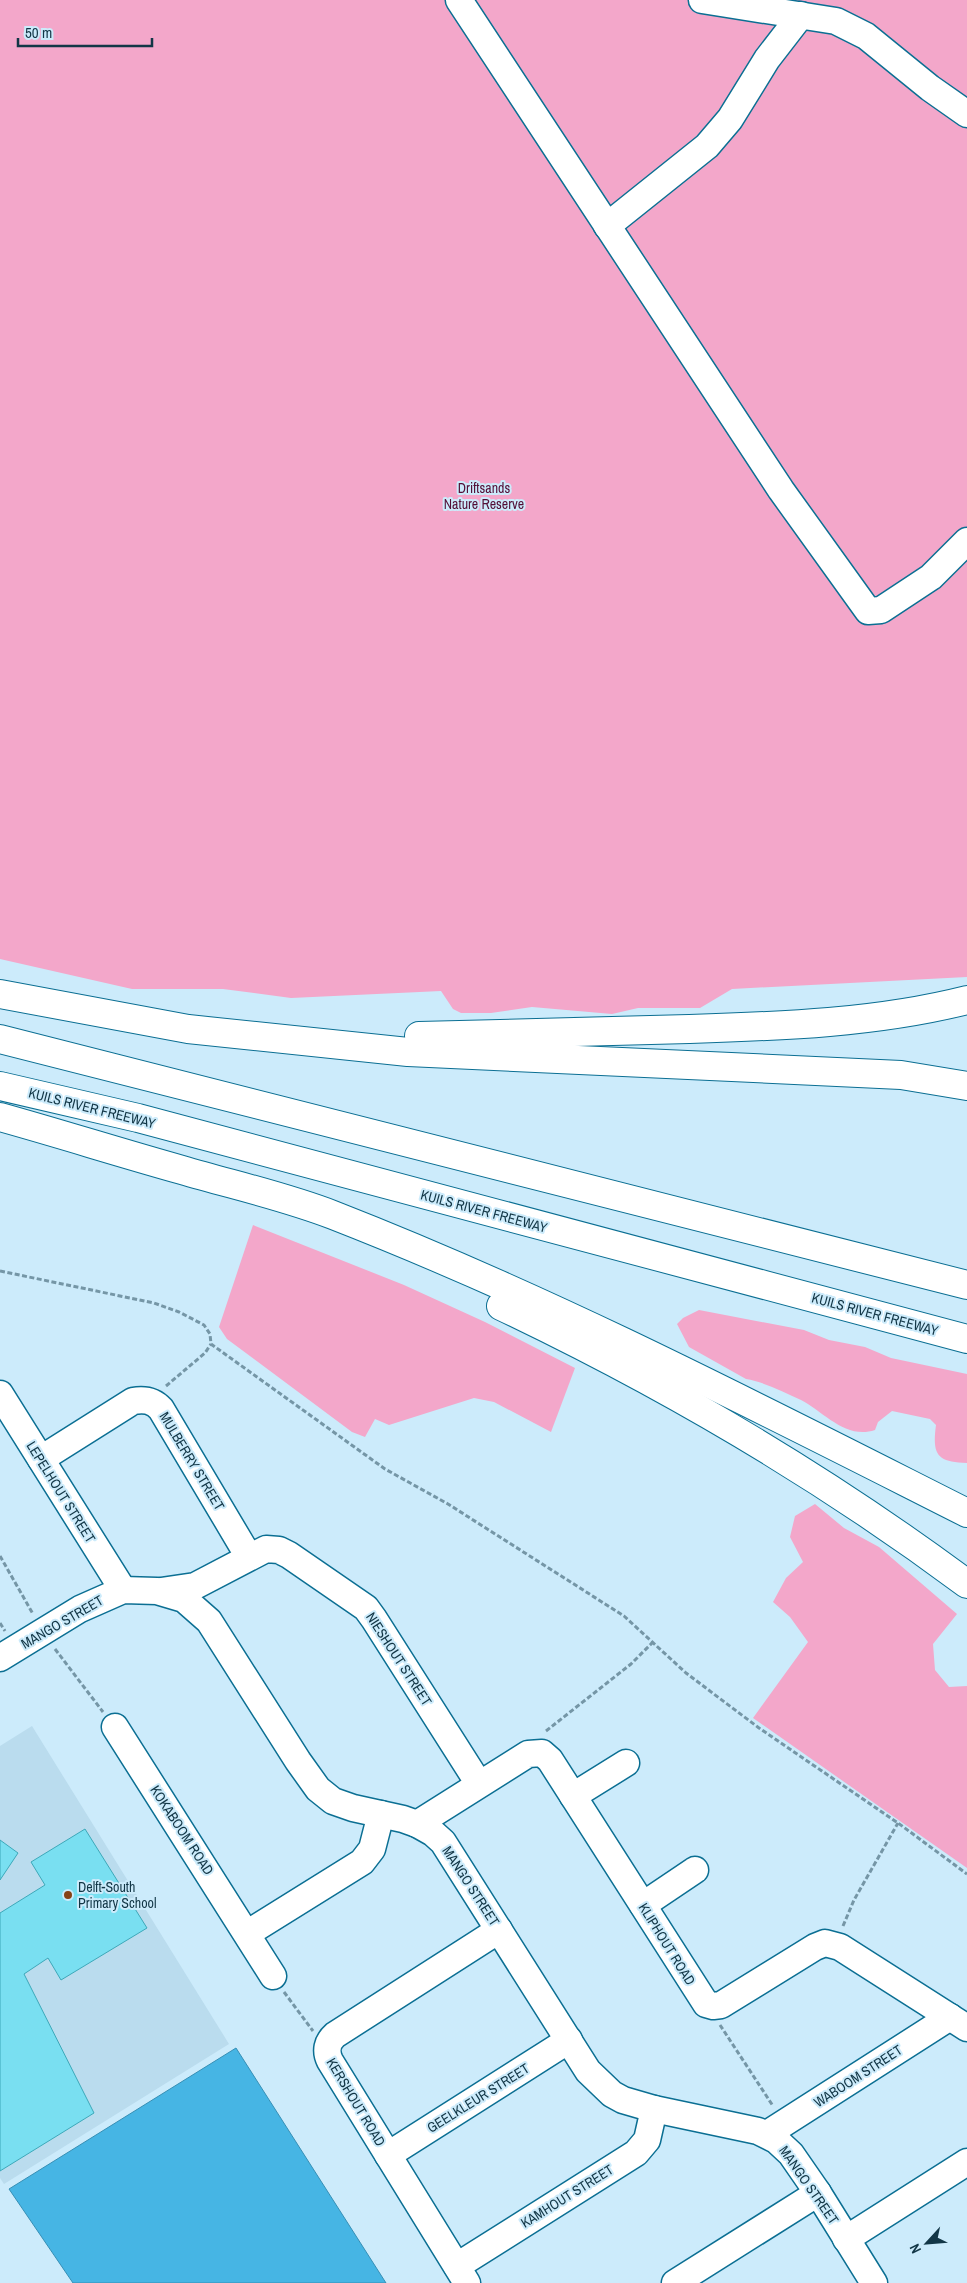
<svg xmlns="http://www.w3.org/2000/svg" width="967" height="2283" viewBox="0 0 967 2283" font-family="'Archivo Narrow',sans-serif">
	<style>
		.built { fill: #badcee }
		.green { fill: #f3a7ca }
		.water { fill: #46b5e4; stroke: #368fb5 }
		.building { fill: #79dff1; stroke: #3da8b9 }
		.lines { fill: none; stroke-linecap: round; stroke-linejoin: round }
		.minor-casing { stroke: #0b6f93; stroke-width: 29 }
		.highway-casing { stroke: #0b6f93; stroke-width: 30 }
		.path { stroke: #7596a6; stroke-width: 3; stroke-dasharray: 5 2.5; stroke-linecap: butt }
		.minor { stroke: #fff; stroke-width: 26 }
		.highway { stroke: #fff; stroke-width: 28 }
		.poi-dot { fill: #864215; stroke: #ccebfb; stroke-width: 2 }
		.labels { text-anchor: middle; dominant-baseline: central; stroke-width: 4; stroke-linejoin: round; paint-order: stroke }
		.park-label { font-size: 14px; fill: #530e36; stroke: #ccebfb }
		.street-label { font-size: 14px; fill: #123646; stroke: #ccebfb }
		.poi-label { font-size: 14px; fill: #123646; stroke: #ccebfb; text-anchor: start }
	</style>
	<rect width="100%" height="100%" fill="#ccebfb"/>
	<!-- built -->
	<polygon class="built" points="32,1726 229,2044 4,2184 0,2178 0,1746"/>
	<!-- green -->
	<g class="green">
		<polygon points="0,0 967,0 967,977 732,989 700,1008 638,1008 612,1014 532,1007 491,1013 461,1013 453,1009 441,991 291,998 223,989 132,989 0,959"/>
		<polygon points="253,1225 404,1285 485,1322 575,1368 551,1432 494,1402 474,1398 389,1425 375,1419 365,1437 352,1432 227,1339 219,1327"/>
		<path d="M 699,1310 L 804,1330 L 829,1340 L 865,1347 L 891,1358 L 967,1374 L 967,1463 C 937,1462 932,1455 936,1425 L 930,1419 L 892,1411 L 878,1422 L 875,1430 C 846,1440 824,1412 801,1400 C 784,1392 764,1382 746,1379 L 689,1347 L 677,1324 L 683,1318 Z"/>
		<polygon points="815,1504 844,1528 879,1547 957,1614 933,1644 935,1670 949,1687 967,1686 967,1868 753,1718 808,1642 790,1617 773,1602 786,1578 803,1562 790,1537 795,1516"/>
	</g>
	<!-- water -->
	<polygon class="water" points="236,2048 386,2283 73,2283 9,2189"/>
	<!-- building -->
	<g class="building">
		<polygon points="85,1829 147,1928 61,1980 48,1958 24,1974 94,2113 0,2171 0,1913 45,1885 31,1862"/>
		<polygon points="0,1840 18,1853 0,1880"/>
	</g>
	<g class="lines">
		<!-- minor casing -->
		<g class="minor-casing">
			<g id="minor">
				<polyline points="459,0 781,490 868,611 881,610 931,577 967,541"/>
				<polyline points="702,0 836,21 866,36 930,88 967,114"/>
				<polyline points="607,226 707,146 730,119 767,59 801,15"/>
				<polyline points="0,1394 123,1590"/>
				<path d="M 41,1459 L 133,1401 C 144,1399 153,1400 161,1409 L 249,1557"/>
				<polyline points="161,1591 195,1586 266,1549 279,1550 289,1555 366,1608 374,1619 479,1784"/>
				<polyline points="0,1658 80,1609 123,1590 157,1591 184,1599 209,1621 298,1761 318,1789 333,1801 353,1808 403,1819 417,1824 433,1833 443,1842 588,2071 612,2094 623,2100 654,2109 758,2131 776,2140 791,2154 818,2193 874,2283"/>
				<polyline points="115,1727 273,1976"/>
				<polyline points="573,1796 626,1763"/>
				<polyline points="417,1824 528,1754 542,1753 550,1760 706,2004 713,2006 721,2005 815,1947 825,1943 840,1947 967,2028"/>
				<polyline points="643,1905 695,1870"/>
				<polyline points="248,1933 362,1862 372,1849 381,1814"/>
				<polyline points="767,2134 950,2017"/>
				<polyline points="388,2155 569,2040"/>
				<polyline points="846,2239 967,2162"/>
				<polyline points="457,2266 636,2153 647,2140 654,2109"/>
				<path d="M 467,2283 L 330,2061 C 325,2051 327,2042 335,2035 L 499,1930"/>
				<polyline points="675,2283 818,2193"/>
			</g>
		</g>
		<!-- highway casing -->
		<g class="highway-casing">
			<g id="highway">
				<polyline points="0,994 188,1029 408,1052 901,1075 967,1086"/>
				<path d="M 419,1036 C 509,1033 599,1031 689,1029 C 782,1026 876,1023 967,1000"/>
				<polyline points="0,1039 967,1285"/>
				<polyline points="0,1086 138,1118 967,1339"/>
				<path d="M 0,1117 C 61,1134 121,1153 182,1170 C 233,1185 284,1196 333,1215 C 551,1300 759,1408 967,1513"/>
				<path d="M 501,1306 C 665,1384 822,1476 967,1584"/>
			</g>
		</g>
		<!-- path -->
		<g class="path">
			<polyline points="0,1271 154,1303 179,1312 204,1325 210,1334 211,1344 385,1469 448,1504 624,1616 686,1673 759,1728 898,1823 967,1874"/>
			<polyline points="166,1386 205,1353 211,1344"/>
			<polyline points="0,1556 33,1614"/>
			<polyline points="0,1623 5,1631"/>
			<polyline points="55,1649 103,1712"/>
			<polyline points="546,1731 631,1664 653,1642"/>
			<polyline points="843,1926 854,1900 898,1823"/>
			<polyline points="284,1992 313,2031"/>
			<polyline points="720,2025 773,2106"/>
		</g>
		<!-- minor -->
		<use href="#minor" class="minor"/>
		<!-- highway -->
		<use href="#highway" class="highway"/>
	</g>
	<!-- markers -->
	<circle class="poi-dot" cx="68" cy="1895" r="5"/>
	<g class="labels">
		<!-- park labels -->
		<g class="park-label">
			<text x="484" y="488">Driftsands<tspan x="484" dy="16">Nature Reserve</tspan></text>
		</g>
		<!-- street labels -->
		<g class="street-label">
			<text transform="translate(92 1108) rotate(14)">KUILS RIVER FREEWAY</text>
			<text transform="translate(484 1211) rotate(15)">KUILS RIVER FREEWAY</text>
			<text transform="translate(875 1314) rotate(15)">KUILS RIVER FREEWAY</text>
			<text transform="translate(192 1461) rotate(59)">MULBERRY STREET</text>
			<text transform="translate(61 1492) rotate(58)">LEPELHOUT STREET</text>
			<text transform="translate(62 1622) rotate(-30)">MANGO STREET</text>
			<text transform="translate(399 1659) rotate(57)">NIESHOUT STREET</text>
			<text transform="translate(182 1830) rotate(57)">KOKABOOM ROAD</text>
			<text transform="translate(471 1886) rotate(57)">MANGO STREET</text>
			<text transform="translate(667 1944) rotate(58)">KLIPHOUT ROAD</text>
			<text transform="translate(858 2076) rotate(-33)">WABOOM STREET</text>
			<text transform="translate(478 2098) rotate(-32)">GEELKLEUR STREET</text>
			<text transform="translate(356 2102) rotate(59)">KERSHOUT ROAD</text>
			<text transform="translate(809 2185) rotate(55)">MANGO STREET</text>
			<text transform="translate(567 2196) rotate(-32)">KAMHOUT STREET</text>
		</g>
		<!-- poi labels -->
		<g class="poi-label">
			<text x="78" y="1887">Delft-South<tspan x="78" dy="16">Primary School</tspan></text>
		</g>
	</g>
	<!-- north arrow -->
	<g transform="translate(927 2243) rotate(244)" stroke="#ccebfb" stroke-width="4" paint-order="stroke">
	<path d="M0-4L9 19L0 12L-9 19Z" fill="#123646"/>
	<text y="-8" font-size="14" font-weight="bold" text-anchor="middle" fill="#123646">N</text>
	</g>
	<!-- scale -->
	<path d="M18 38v8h134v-8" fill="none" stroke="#123646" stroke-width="2.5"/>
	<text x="25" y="38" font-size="15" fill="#123646" stroke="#ccebfb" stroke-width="4" paint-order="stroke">50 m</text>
</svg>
